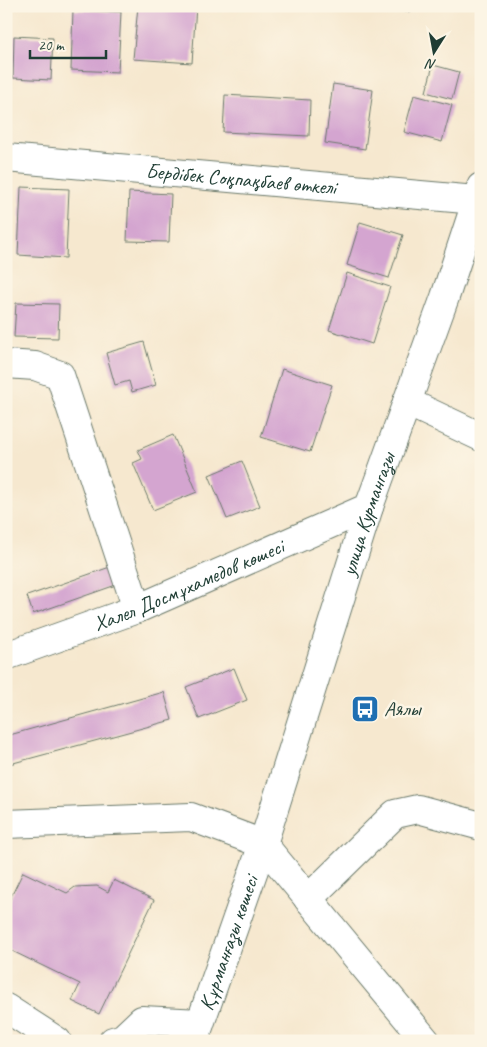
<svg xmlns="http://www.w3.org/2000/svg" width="487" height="1047" viewBox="0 0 487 1047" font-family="Caveat,sans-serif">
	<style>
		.building { fill: #d4a5d0 }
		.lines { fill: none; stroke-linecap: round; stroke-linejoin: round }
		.minor-casing { stroke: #6a796a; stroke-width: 30 }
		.major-casing { stroke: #6a796a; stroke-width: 30 }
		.minor { stroke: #fff; stroke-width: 28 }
		.major { stroke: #fff; stroke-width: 28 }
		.labels { text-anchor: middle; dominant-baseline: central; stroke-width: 5; stroke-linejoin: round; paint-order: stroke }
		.street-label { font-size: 21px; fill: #1f3d34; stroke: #fcf5e5 }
		.poi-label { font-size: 21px; fill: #1f3d34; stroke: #fcf5e5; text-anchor: start }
	</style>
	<rect width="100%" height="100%" fill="#fcf5e5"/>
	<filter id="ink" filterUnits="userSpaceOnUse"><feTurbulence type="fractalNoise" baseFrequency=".02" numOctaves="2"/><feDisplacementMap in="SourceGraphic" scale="10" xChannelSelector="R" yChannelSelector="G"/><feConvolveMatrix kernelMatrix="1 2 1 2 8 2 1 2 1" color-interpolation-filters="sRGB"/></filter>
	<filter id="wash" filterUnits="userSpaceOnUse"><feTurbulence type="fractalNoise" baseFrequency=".0096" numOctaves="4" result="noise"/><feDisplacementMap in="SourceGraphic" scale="20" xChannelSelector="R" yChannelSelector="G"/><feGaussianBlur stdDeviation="1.12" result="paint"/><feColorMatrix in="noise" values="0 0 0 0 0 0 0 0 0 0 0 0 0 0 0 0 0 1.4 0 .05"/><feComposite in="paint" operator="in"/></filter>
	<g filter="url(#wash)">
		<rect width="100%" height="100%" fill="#f6e8cf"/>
		<g id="blocks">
			<!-- building -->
			<g class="building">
				<polygon points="138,6 196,6 192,63 133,59"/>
				<polygon points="388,6 411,6 409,13"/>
				<polygon points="73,10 121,12 118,72 71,70"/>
				<polygon points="14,36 53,38 51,80 13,78"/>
				<polygon points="433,65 459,72 452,99 426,92"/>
				<polygon points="333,84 373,90 365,149 325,143"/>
				<polygon points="225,95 310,100 309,136 223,132"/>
				<polygon points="414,95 452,105 442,142 404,132"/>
				<polygon points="21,187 69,189 66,258 18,255"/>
				<polygon points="129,192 171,194 169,242 127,241"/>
				<polygon points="360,222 403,235 389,278 347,265"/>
				<polygon points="347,273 390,287 372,344 329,330"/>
				<polygon points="16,303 59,304 58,338 14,337"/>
				<polygon points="144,342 156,385 132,392 129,381 115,385 106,353"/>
				<polygon points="282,369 332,385 310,452 261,437"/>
				<polygon points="173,435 197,492 153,510 133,463 142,459 138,450"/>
				<polygon points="242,461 260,506 227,519 209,475"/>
				<polygon points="110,567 116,585 33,614 27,596"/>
				<polygon points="234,668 247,700 199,719 186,687"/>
				<polygon points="164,692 172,720 6,765 6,736"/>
				<polygon points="23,872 67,893 75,887 97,886 108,892 114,880 154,900 99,1014 72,1001 80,984 6,948 6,907"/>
			</g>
		</g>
	</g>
	<g filter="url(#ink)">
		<use href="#blocks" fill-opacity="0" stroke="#6a796a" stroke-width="1"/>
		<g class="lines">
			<!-- minor casing -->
			<g class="minor-casing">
				<g id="minor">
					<path id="s1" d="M 6,158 L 476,200"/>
					<polyline points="6,364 35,366 60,375 137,609"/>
					<polyline points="407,402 481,437"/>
					<path id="s2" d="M 6,656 L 137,609 L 369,507"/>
					<polyline points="6,824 191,817 263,844 426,1041"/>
					<polyline points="308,899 395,814 418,809 481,826"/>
					<polyline points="6,1008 57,1041"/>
					<polyline points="113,1041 123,1038 142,1020 200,1023"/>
				</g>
			</g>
			<!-- major casing -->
			<g class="major-casing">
				<g id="major">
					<path id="s3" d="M 194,1041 L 263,844 L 369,507 L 445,297 L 481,187"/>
				</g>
			</g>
			<!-- minor -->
			<use href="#minor" class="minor"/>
			<!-- major -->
			<use href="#major" class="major"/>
		</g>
	</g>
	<!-- icons -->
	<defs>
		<g id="bus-square" transform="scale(1.4375)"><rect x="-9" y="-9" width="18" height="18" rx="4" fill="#1f6fb2" stroke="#fcf5e5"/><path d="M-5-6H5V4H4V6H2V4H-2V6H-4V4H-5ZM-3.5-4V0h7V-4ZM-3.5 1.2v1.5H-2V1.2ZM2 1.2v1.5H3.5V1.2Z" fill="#fff"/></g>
	</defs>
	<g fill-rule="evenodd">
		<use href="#bus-square" x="365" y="709"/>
	</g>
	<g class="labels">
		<!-- street labels -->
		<g class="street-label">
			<text stroke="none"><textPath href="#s1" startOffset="236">Бердібек Соқпақбаев өткелі</textPath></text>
			<text stroke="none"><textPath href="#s3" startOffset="555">улица Курмангазы</textPath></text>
			<text stroke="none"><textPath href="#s2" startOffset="196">Халел Досмұхамедов көшесі</textPath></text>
			<text stroke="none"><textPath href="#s3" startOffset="104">Құрманғазы көшесі</textPath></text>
		</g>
		<!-- poi labels -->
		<g class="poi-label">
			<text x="384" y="709">Аялы</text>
		</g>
	</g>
	<!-- margin -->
	<rect width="487" height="1047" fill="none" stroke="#fcf5e5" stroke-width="25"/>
	<!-- north arrow -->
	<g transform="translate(434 52) rotate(191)" stroke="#fcf5e5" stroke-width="4" paint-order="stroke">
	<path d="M0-4L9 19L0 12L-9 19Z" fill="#1f3d34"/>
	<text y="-8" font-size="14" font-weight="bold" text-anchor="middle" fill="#1f3d34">N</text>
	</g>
	<!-- scale -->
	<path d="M30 50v8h76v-8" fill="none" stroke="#1f3d34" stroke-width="2.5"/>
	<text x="38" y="50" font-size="15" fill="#1f3d34" stroke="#fcf5e5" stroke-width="4" paint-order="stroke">20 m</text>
</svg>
